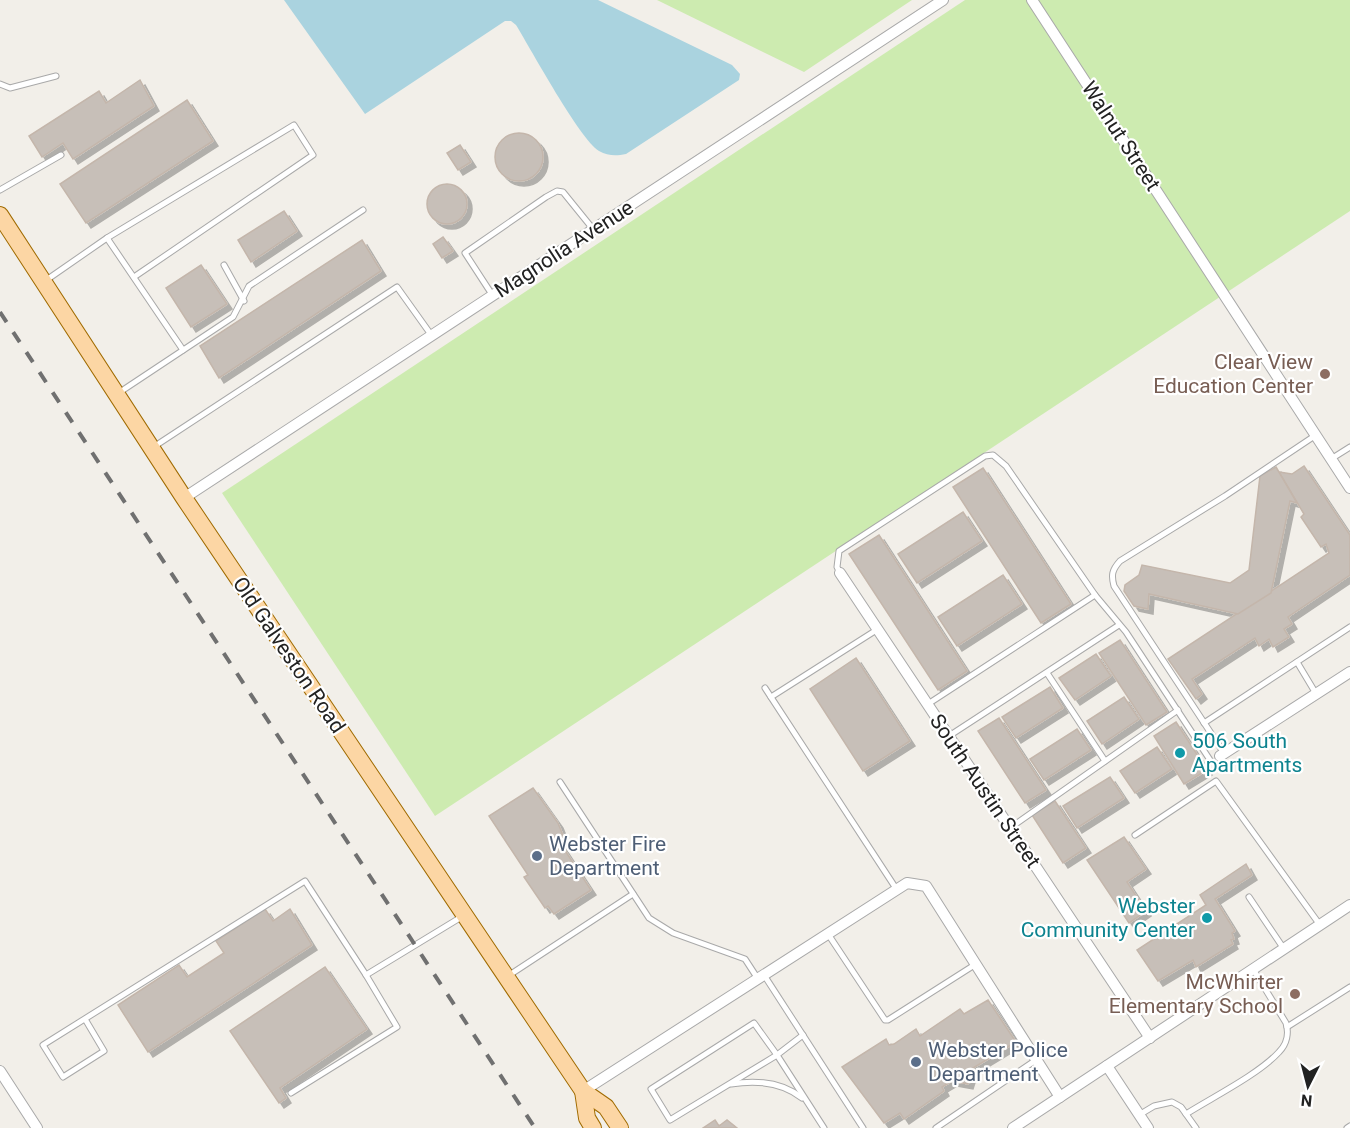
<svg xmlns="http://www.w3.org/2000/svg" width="1350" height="1128" viewBox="0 0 1350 1128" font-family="Roboto,sans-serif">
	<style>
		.grass { fill: #cdebb0 }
		.water { fill: #aad3df }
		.building { fill: #c7bfb8; stroke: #c4b6ab; stroke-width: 1.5; filter: url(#shadow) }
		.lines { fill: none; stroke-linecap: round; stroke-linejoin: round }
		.lane-casing { stroke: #a9a9a9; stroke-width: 7 }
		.street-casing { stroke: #a9a9a9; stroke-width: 12 }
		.primary-casing { stroke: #a06b00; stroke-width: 18 }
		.lane { stroke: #fff; stroke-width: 5 }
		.street { stroke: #fff; stroke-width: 10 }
		.primary { stroke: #fcd6a4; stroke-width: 16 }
		.rail { stroke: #707070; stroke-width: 4; stroke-dasharray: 12 12; stroke-linecap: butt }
		.education-dot { fill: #8d6e63; stroke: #fff; stroke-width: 2 }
		.culture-dot { fill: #0f9aa8; stroke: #fff; stroke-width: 2 }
		.service-dot { fill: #5c6f8a; stroke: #fff; stroke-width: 2 }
		.labels { text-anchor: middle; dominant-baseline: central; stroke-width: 4.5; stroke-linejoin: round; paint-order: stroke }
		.street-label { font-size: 21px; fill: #222; stroke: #fff }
		.education-label { font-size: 21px; fill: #785e54; stroke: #fff; text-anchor: end }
		.culture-label { font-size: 21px; fill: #0d838f; stroke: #fff; text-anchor: start }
		.service-label { font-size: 21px; fill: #4e5e75; stroke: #fff; text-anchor: start }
	</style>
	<defs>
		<filter id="shadow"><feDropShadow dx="5" dy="5" stdDeviation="0" flood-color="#0004"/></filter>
	</defs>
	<rect width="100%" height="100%" fill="#f2efe9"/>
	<!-- grass -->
	<g class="grass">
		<polygon points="657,0 912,0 804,72"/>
		<polygon points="965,0 1350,0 1350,211 435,816 222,493"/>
	</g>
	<!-- water -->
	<path class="water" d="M 284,0 L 598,0 L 732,65 L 740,74 L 739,80 L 626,154 C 616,156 608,156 599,151 C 579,138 532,51 516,25 L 511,21 L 505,21 L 365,114 Z"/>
	<!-- building -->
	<g class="building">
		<polygon points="140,80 154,106 73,159 63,143 42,157 29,136 99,91 106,103"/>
		<polygon points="187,100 213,141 86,223 60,184"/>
		<circle cx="519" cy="157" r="24"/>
		<polygon points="460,145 471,162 458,170 447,153"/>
		<circle cx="447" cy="204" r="20"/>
		<polygon points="284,211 297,231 251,262 238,240"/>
		<polygon points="443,237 453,251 442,258 433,244"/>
		<polygon points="362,240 381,271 219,378 200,346"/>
		<polygon points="201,265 227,304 191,327 166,288"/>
		<polygon points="1304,466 1350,535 1350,575 1288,617 1292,624 1284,629 1289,637 1273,647 1269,639 1259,646 1255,638 1192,679 1202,694 1196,699 1168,659 1329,553 1326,544 1321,547 1301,517 1304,514 1279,472 1292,474"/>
		<polygon points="1276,467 1297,503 1290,501 1271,593 1238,614 1149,594 1148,609 1134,606 1124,591 1125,585 1139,575 1142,565 1230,583 1249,570 1260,476"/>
		<polygon points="983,468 1071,604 1041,623 953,487"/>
		<polygon points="963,512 982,541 917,583 898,554"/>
		<polygon points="879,535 967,671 938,690 849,554"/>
		<polygon points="1003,575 1022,604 957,646 938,617"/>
		<polygon points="1120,640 1167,712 1146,725 1099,653"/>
		<polygon points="1096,654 1111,676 1075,700 1059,678"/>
		<polygon points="856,658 910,741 863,771 810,689"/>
		<polygon points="1050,687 1063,708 1016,738 1002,717"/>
		<polygon points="1124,697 1139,719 1102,744 1087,721"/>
		<polygon points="999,718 1046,790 1025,803 978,731"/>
		<polygon points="1176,722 1207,770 1184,784 1154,736"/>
		<polygon points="1077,729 1091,750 1044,780 1030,759"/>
		<polygon points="1157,747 1172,769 1135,793 1120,771"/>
		<polygon points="1110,777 1124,798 1077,828 1063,806"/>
		<polygon points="533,788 558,823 566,843 562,846 591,890 554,914 548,906 545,908 524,877 528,875 489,816"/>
		<polygon points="1055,801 1086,848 1063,863 1032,815"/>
		<polygon points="1124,837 1146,869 1127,882 1146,911 1129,923 1087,860"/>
		<polygon points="1246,864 1252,875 1215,899 1235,931 1232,933 1234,939 1231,940 1233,944 1196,967 1193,960 1158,981 1137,950 1206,905 1200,895"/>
		<polygon points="265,909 273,921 290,909 312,945 148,1052 118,1005 179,965 187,977 224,953 216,941"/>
		<polygon points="325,967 367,1029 280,1088 286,1098 279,1103 230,1031"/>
		<polygon points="988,1000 1016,1042 973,1068 968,1084 952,1081 942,1087 944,1091 904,1119 900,1113 884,1123 842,1067 886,1039 889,1045 894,1044 916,1029 920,1036 960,1009 964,1014"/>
		<polygon points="715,1120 719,1126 727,1120 737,1128 703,1128"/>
	</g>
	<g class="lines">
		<!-- lane casing -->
		<g class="lane-casing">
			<g id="lane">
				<polyline points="0,84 10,88 56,76"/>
				<polyline points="0,190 61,155"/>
				<polyline points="107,238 183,350"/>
				<polyline points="224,265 244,301"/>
				<polyline points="45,281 107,238 294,125 313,155 134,277"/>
				<polyline points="493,296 465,253 546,197 557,191 563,192 593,229"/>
				<polyline points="117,394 233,317 249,286 363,210"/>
				<polyline points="152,448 397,287 432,336"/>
				<polyline points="1331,459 1350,447"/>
				<polyline points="840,573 837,567 839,551 985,456 993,455 1006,466 1095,595 928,704"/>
				<polyline points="1095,595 1126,632 1210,760"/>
				<polyline points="1297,662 1315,692"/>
				<polyline points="1047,673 1105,761"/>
				<polyline points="765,688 897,890"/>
				<polyline points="771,697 878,629"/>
				<polyline points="1204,723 1350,627"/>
				<polyline points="949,736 1119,625"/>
				<path d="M 1224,753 L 1114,586 C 1111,575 1112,570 1120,561 L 1225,496 L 1316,435"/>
				<polyline points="560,782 649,918 673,933 745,959 758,979"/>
				<polyline points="1010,828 1178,710"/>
				<polyline points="1135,835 1216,781 1320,925"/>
				<polyline points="1249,897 1284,949"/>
				<polyline points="828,934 885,1020 888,1020 976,964"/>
				<polyline points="764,975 863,1128"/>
				<polyline points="508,976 633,894"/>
				<polyline points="85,1019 104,1051 63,1077 43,1045 305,881 366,975"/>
				<polygon points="754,1023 777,1055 670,1120 651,1089"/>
				<polyline points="1287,1027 1350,987"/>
				<polyline points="803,1035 777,1055 824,1128"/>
				<path d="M 731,1084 C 756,1080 782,1082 802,1098"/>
				<polyline points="291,1093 397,1027 366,975 463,916"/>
				<path d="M 1186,1114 C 1213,1097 1259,1074 1279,1052 C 1287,1044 1289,1033 1286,1023 L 1253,969"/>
				<polyline points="1139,1115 1154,1106 1172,1102 1181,1107 1196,1128"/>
				<polyline points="936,1128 1036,1060"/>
				<polyline points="1347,1128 1350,1126"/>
			</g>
		</g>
		<!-- street casing -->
		<g class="street-casing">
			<g id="street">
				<polyline points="1032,0 1350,488"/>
				<polyline points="184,498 943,0"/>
				<polyline points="840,573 1150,1038"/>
				<polyline points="1220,756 1350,672"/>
				<polyline points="1107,1066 1148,1128"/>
				<polyline points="0,1071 37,1128"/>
				<polyline points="583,1091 907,883 926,886 1060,1097"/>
				<polyline points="1013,1128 1350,905"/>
			</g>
		</g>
		<!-- primary casing -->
		<g class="primary-casing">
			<g id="primary">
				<polyline points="0,215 184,498 583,1091 606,1107 620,1128"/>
				<polyline points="583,1091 587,1118 593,1128"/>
			</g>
		</g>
		<!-- lane -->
		<use href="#lane" class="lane"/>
		<!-- street -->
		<use href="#street" class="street"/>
		<!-- primary -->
		<use href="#primary" class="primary"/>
		<!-- rail -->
		<polyline class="rail" points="0,312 535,1128"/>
	</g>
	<!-- markers -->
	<g class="education-dot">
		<circle cx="1325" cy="374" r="6"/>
		<circle cx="1295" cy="994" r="6"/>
	</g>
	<g class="culture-dot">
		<circle cx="1180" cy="753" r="6"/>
		<circle cx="1207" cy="918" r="6"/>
	</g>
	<g class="service-dot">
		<circle cx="537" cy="856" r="6"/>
		<circle cx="916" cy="1062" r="6"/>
	</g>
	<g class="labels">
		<!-- street labels -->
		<g class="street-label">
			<text transform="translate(1121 136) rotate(57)">Walnut Street</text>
			<text transform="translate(564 249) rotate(-33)">Magnolia Avenue</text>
			<text transform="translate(289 655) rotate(56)">Old Galveston Road</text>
			<text transform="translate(985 791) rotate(56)">South Austin Street</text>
		</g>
		<!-- education labels -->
		<g class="education-label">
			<text x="1313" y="362">Clear View<tspan x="1313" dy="24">Education Center</tspan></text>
			<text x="1283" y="982">McWhirter<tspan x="1283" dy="24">Elementary School</tspan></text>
		</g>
		<!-- culture labels -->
		<g class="culture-label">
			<text x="1192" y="741">506 South<tspan x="1192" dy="24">Apartments</tspan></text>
			<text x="1195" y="906" text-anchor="end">Webster<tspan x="1195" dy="24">Community Center</tspan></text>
		</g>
		<!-- service labels -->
		<g class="service-label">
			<text x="549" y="844">Webster Fire<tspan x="549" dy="24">Department</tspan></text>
			<text x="928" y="1050">Webster Police<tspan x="928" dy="24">Department</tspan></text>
		</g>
	</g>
	<!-- north arrow -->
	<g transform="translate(1308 1086) rotate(186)" stroke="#ffffff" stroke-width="4.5" paint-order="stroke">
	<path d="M0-4.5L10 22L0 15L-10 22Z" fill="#222222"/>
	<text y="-9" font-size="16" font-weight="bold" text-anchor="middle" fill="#222222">N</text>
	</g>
</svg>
